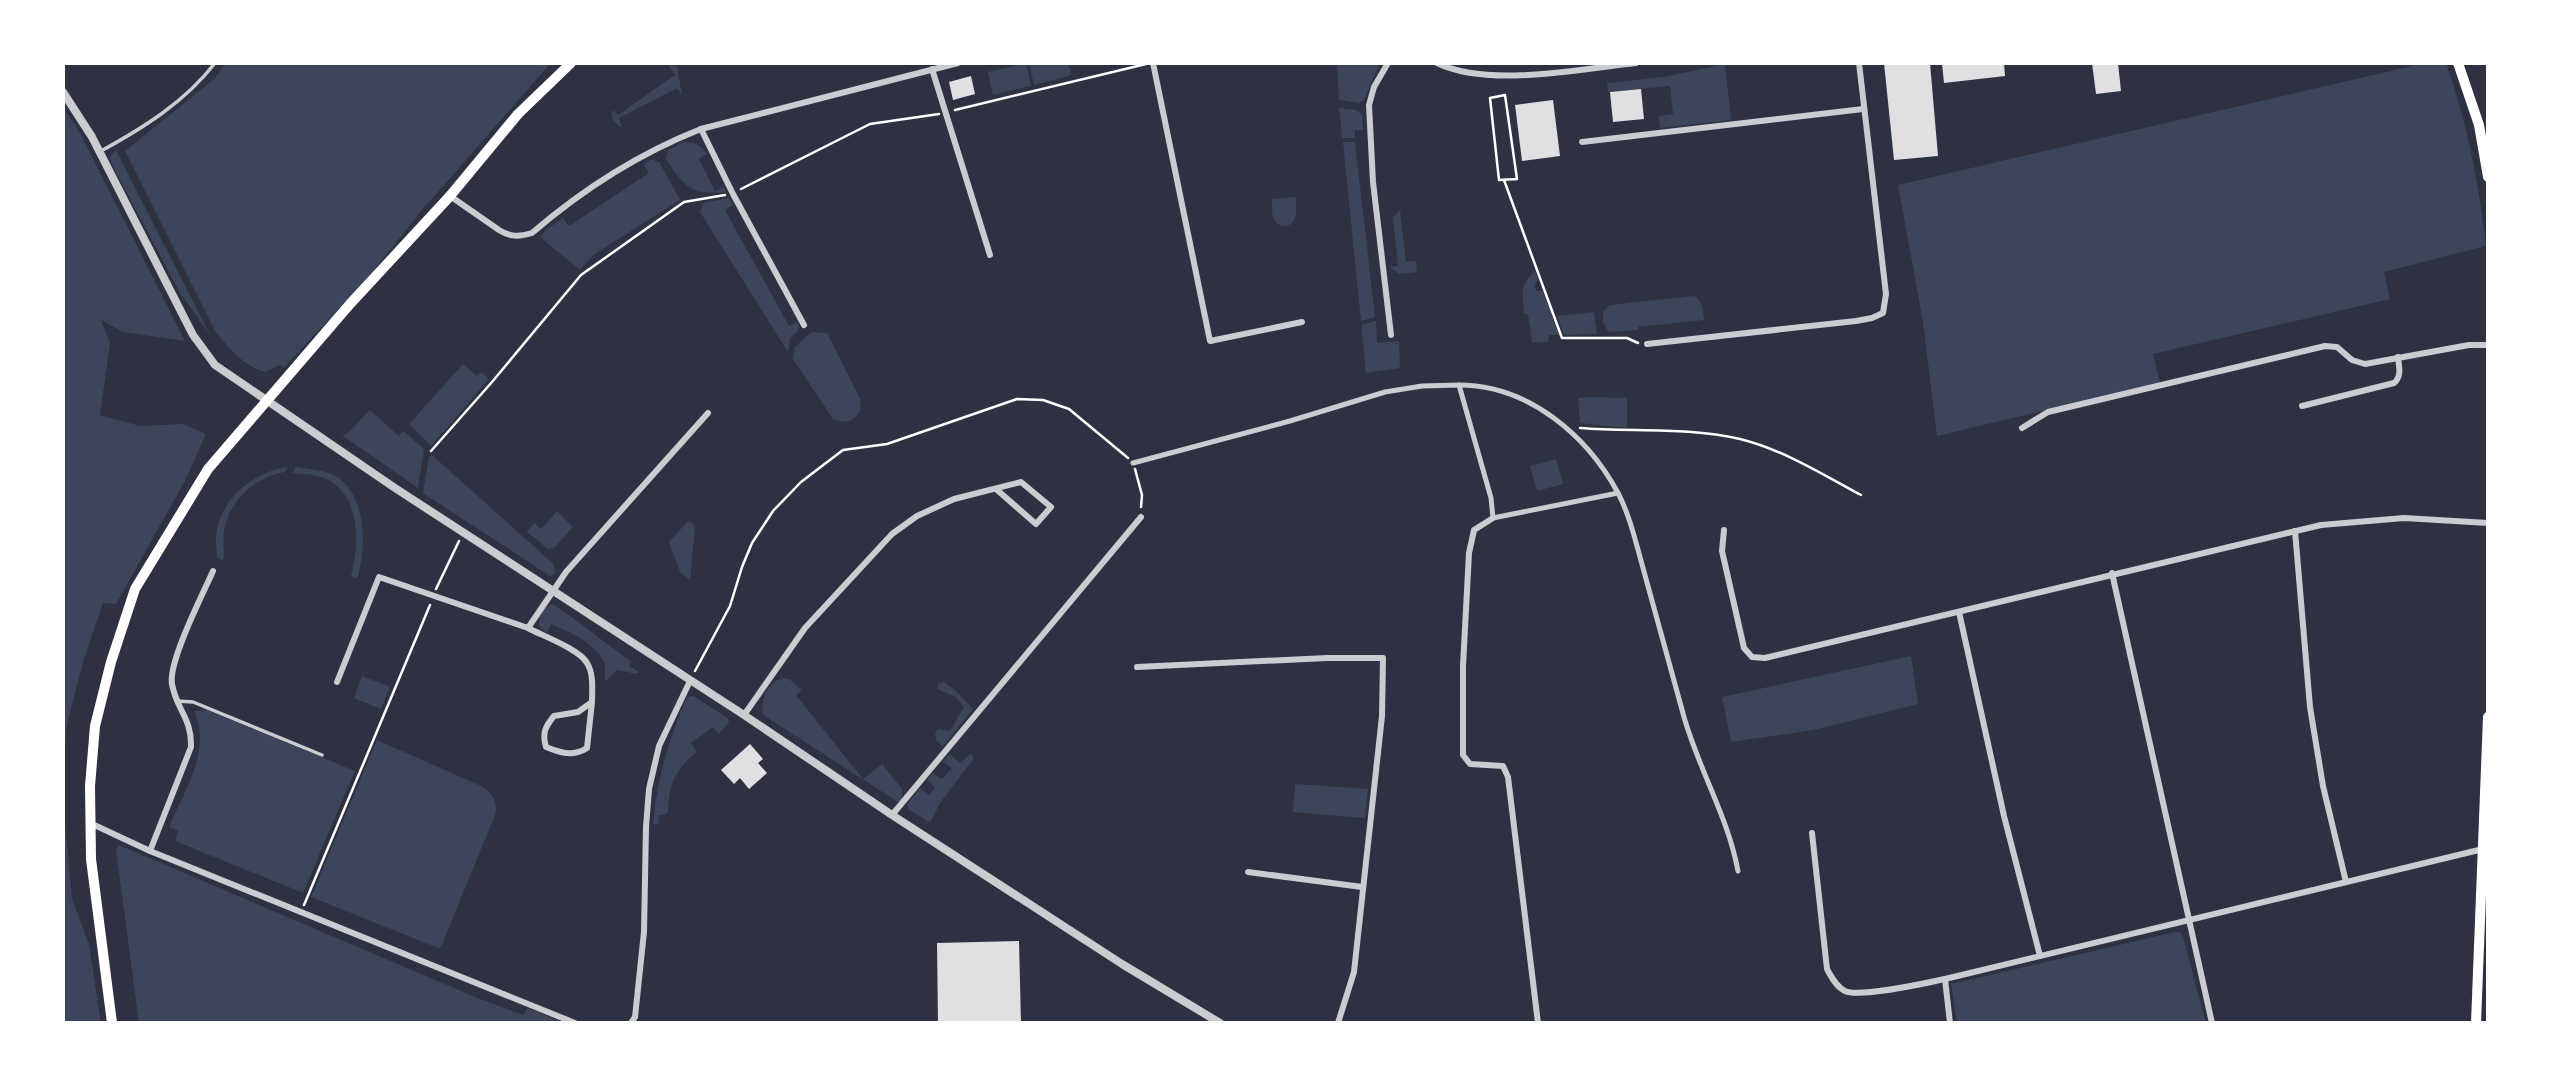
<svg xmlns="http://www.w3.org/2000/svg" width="2551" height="1086" viewBox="0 0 2551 1086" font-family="Quicksand,sans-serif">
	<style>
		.green { fill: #3c4559 }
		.building { fill: #e0e0e3 }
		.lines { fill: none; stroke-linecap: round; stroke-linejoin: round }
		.path { stroke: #fff; stroke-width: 2.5 }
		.service { stroke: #caccd0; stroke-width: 3.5 }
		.pedestrian { stroke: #caccd0; stroke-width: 5 }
		.minor { stroke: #caccd0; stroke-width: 6 }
		.tertiary { stroke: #caccd0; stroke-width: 8 }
		.primary { stroke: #fff; stroke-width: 10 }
	</style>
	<rect width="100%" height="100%" fill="#2d3142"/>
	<!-- green -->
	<g class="green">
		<path d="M 226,63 L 551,63 L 422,210 L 375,269 L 284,368 L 280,365 L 265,372 C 243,366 229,348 215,331 L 125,151 L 214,79 Z"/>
		<polygon points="1026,63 1031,86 993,95 988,72"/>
		<polygon points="1029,63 1068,63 1072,75 1034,85"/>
		<polygon points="1337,63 1380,63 1364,100 1359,103 1339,100"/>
		<path d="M 2425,63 L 2446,63 C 2467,122 2479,184 2486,246 L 2384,272 L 2390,299 L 2153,354 L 2160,383 L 1937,436 L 1923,322 L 1898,185 Z"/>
		<path d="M 672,64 L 677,67 L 682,95 L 677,88 L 619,118 L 622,127 L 620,127 C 615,123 609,116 613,110 L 618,115 L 675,75 L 669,66 Z"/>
		<polygon points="1725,64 1731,120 1660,128 1659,116 1673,114 1670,86 1608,92 1607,83 1664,77"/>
		<polygon points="63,107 80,133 185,341 123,332 101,320 110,343 100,415 140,426 183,424 206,434 186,479 116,604 103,603 83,662 67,724 63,773"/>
		<polygon points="1339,108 1356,110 1362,115 1363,130 1355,130 1355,138 1342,138"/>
		<path d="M 684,142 C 695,142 700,145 707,154 L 699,159 L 715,191 L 724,187 L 726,192 C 691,195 685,188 666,159 L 668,150 Z"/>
		<polygon points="1343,142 1355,142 1375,317 1361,321"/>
		<polygon points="116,150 210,335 180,293 112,165 110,157"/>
		<polygon points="652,159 659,162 680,200 593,255 580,270 540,237 547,229 563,218 569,226 649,173 644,164"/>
		<path d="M 1296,197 C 1296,207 1299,225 1285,226 C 1281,226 1277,224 1275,221 C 1271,216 1272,205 1272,199 Z"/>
		<polygon points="729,198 733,205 725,210 789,326 797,322 799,326 797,332 790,338 788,352 700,212 703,203"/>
		<polygon points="1400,210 1406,262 1416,261 1417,272 1399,274 1390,267 1398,266 1393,218"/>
		<path d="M 1535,271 L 1538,279 L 1534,287 L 1537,291 L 1543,291 L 1559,335 L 1549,335 L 1548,342 L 1532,343 L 1528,314 L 1524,314 C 1523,293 1518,286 1535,271 Z"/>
		<polygon points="1692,296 1697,297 1702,305 1704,320 1638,327 1638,330 1612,332 1608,331 1603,322 1603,312 1610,305"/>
		<polygon points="1594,312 1597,334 1564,335 1557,316"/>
		<polygon points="1376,321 1377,343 1399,341 1400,368 1366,373 1361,325"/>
		<path d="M 811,332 L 827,333 L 860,399 L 861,409 C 855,421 846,425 833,419 L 793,359 L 795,347 Z"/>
		<polygon points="463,364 477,376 481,372 489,379 431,446 409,424"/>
		<polygon points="1588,397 1627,398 1627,428 1580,423 1578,398"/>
		<polygon points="370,410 399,436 403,431 424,449 418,488 342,435 348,433"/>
		<polygon points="432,455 549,560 554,565 555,574 550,576 423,493 429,457"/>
		<polygon points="1556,459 1563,484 1537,491 1530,466"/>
		<path d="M 288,467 L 285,472 C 257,477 231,498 225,527 C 222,538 225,550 223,561 L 217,558 C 217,550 215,542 216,535 C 220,499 254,471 288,467 Z"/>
		<path d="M 296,467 C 310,469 327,470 339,478 C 367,500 366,546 358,577 L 354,578 L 351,575 C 359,548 360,505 336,485 C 325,475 306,474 293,473 Z"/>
		<polygon points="557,511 573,527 555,547 548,549 527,532 534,523 541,529"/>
		<polygon points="689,520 695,526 690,580 680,572 669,542"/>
		<path d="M 552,604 C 580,621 604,643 632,662 L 629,666 L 639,672 L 637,674 L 617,670 L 607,681 L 605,680 L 605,663 C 593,642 572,633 551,624 L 547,633 L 539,627 C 538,617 542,608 552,604 Z"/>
		<polygon points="1911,656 1918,704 1814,730 1731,742 1722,697"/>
		<polygon points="362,676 390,687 381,709 354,698"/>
		<path d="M 782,678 L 789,679 L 802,690 L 796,695 L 863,779 L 882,764 L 902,789 L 902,799 L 898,802 L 763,715 C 760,701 767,683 782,678 Z"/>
		<polygon points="944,682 954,689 973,709 943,746 936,740 935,733 938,729 950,731 964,707 956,697 937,689 938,684"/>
		<path d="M 693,696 L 728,718 L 729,722 L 719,734 L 713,727 L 691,743 L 697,752 C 676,768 668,786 668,812 L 665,815 L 658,815 L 659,824 L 653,824 C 657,778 669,739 687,697 Z"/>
		<path d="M 207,710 L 355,771 L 303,893 L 175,841 L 178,831 L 169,827 C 184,791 212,750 194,711 Z"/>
		<path d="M 377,740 L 481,786 C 493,793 498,802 495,815 L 441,947 L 438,948 L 311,897 Z"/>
		<polygon points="971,753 974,758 940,803 930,823 908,809 907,805 920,788 929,795 935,788 927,780 933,773 942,779 952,768 943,762 949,754 960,763"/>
		<polygon points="1295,784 1368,789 1365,818 1293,812"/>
		<polygon points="63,799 72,899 89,944 101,1023 63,1023"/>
		<polygon points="119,845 475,997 523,1015 527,1008 564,1023 139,1023 116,850"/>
		<polygon points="2175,932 2182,933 2206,1023 1957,1023 1951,984"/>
	</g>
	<!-- building -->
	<g class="building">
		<polygon points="1884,63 1930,63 1938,156 1894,160"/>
		<polygon points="1942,63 2004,63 2005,76 1944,83"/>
		<polygon points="2092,63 2118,63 2121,91 2096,94"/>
		<polygon points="971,76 975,94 953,100 949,82"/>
		<polygon points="1641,89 1644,119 1613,122 1610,92"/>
		<polygon points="1553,100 1560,156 1522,161 1515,105"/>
		<polygon points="750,744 763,759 758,763 767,773 749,789 740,778 734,784 721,770"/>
		<polygon points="1019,941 1021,1023 938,1023 937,943"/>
	</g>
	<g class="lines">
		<!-- path -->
		<g class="path">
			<polygon points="1505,95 1517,179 1499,180 1490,98"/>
			<polyline points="955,110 1146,64"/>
			<polyline points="1504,180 1562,338 1627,338 1638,343"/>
			<polyline points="741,189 870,124 939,114"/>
			<path d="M 1580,428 C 1633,432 1688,427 1740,439 C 1784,450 1822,474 1861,495"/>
			<polyline points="431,451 492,382 581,275 684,202 725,195"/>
			<polyline points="1135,469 1142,495 1141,507"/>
			<polyline points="436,589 459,541"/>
			<polyline points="695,671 730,606 742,567 752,543 773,511 801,482 843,450 887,444 1017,399 1043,400 1069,409 1128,458"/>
			<polyline points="304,905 430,605"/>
		</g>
		<!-- service -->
		<g class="service">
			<path d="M 101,151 C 143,128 185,102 215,63"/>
			<polyline points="177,701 193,702 322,755"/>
		</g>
		<!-- pedestrian -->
		<g class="pedestrian">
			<path d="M 1459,385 C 1528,385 1587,435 1618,493 C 1630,516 1636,543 1643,568 C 1657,618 1670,667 1684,717 C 1699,770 1728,817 1738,871"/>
			<polyline points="1133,463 1290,421 1385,392 1422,386 1459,385 1491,498 1493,518 1618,493"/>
		</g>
		<!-- minor -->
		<g class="minor">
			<polyline points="1153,63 1210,341 1302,322"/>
			<polyline points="1388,63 1374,87 1369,105 1373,182 1391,335"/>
			<path d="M 1437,63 C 1489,88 1579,69 1636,63"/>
			<polyline points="932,69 990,255"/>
			<polyline points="701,129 733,194 804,325"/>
			<polyline points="1582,142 1863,109"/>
			<path d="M 450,196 L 499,230 C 510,237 519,237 532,233 C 582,190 640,153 701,129 L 958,63"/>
			<polyline points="1647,344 1856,321 1872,318 1883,313 1886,294 1859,63"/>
			<path d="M 2302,406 L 2394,383 C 2402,376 2399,367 2398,357"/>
			<polyline points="2022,428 2048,412 2325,346 2337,347 2352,360 2365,364 2469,345 2488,345"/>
			<polyline points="1493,518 1474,530 1469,553 1463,666 1463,755 1470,764 1503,766 1508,777 1538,1023"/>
			<polyline points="1724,530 1722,551 1744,648 1752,657 1765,658 2321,525 2404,518 2488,523"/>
			<polyline points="2295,531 2310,707 2323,786 2346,882"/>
			<polyline points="2112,573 2212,1023"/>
			<polyline points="1959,612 2004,816 2040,956"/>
			<path d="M 528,628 C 543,636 579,649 587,663 C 594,674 592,690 592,702 L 578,712 L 554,716 C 545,727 542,733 546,747 C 561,753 573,757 587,748 L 592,702"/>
			<polyline points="1137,667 1327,658 1383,658 1382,716 1354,972 1338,1023"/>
			<polyline points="337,682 379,577 528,628 566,572 708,413"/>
			<polyline points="744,715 805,628 892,534 917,516 954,499 1021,482 1051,507 1036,524 996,489"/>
			<polyline points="892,815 1141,517"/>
			<polyline points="90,823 150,851 575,1023"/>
			<path d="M 1812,833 L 1827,969 C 1831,976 1836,987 1845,991 C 1861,998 1925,983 1945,979 L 2483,849"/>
			<path d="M 150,851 L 191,747 C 192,718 176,709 172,684 C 168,662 203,594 213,571"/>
			<polyline points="1248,872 1362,887"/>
			<polyline points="1945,979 1950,1023"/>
			<polyline points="631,1023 635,1017 644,932 646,827 649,789 659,746 690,681"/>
		</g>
		<!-- tertiary -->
		<polyline class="tertiary" points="63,92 92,137 193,335 215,365 395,488 744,715 892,815 1122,964 1220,1023"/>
		<!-- primary -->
		<g class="primary">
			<polyline points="2458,63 2479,125 2488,177"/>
			<polyline points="112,1023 91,859 90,786 95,726 111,662 135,589 208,469 350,304 450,196 518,114 571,63"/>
			<polyline points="2476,1023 2488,717"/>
		</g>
	</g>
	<!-- border -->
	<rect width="2551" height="1086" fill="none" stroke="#ffffff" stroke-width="130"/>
</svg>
